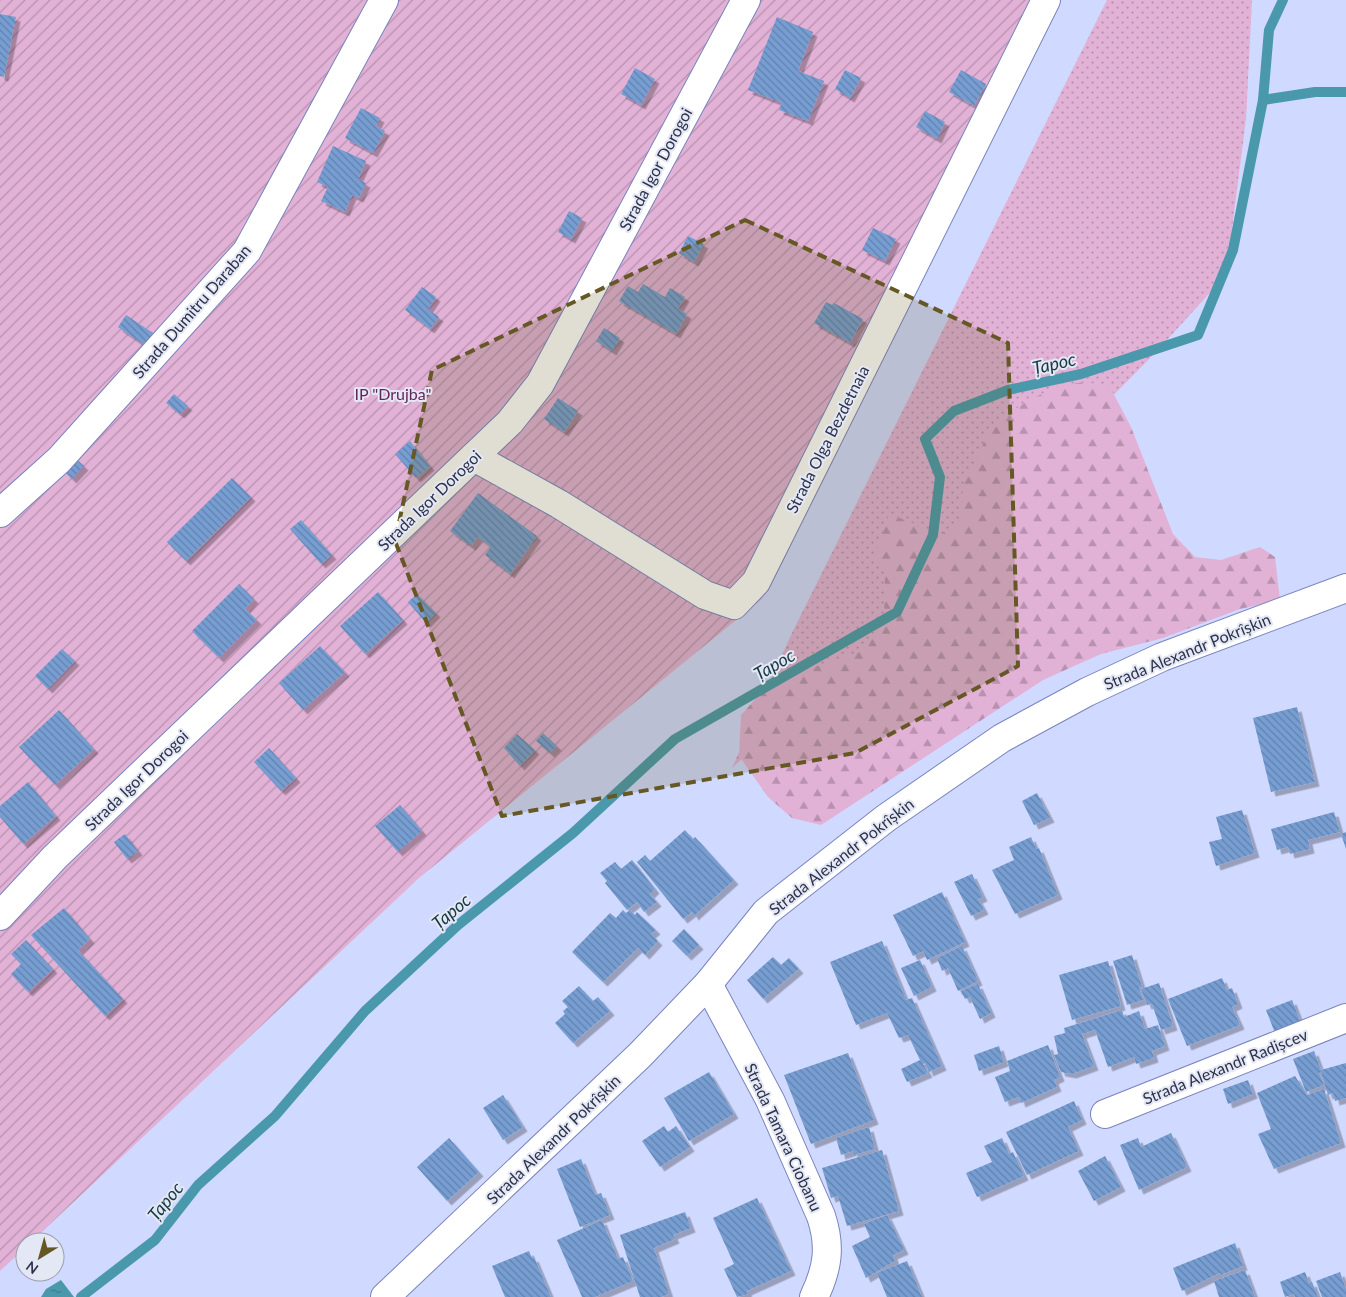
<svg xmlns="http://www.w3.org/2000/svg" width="1346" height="1297" viewBox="0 0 1346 1297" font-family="Lato,sans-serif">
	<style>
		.grass { fill: url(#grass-dots) }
		.forest { fill: url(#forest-firs) }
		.garden { fill: url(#garden-furrows) }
		.water { fill: url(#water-ripples) }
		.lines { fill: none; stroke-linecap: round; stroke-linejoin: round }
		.stream { stroke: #4998ab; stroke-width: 10 }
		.building { fill: url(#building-back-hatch); filter: url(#shadow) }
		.street-casing { stroke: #7984be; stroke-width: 30 }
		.street { stroke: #fff; stroke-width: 28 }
		.marked { fill: #655825; fill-opacity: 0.2; stroke: #655825; stroke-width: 4; stroke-dasharray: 10 6; stroke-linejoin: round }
		.labels { text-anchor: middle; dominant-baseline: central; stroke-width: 4; stroke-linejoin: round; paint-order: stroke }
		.street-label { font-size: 16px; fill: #2d324b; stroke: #e4e7f4 }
		.park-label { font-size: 16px; fill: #642658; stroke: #e4e7f4 }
		.water-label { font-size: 18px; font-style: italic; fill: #153a43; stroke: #e4e7f4 }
	</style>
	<defs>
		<pattern id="grass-dots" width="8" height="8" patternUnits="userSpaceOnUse" patternTransform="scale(1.25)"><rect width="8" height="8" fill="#e2b1d6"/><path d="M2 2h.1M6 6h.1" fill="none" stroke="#b891b0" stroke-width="1.8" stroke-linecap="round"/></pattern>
		<pattern id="forest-firs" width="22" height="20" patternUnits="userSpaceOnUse" patternTransform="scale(1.25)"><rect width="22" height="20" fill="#e2b1d6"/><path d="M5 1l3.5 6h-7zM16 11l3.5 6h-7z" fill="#b891b0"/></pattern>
		<pattern id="garden-furrows" width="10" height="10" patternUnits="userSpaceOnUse" patternTransform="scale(1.25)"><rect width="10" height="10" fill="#e2b1d6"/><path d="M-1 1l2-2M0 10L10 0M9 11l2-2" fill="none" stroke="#b891b0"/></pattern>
		<pattern id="water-ripples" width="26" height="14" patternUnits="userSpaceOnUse" patternTransform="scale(1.25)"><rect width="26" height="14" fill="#4998ab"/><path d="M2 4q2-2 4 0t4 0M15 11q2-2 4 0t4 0" fill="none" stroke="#3d7d8d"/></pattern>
		<pattern id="building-back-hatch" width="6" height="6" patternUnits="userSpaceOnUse" patternTransform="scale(1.25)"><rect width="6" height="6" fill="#779ed2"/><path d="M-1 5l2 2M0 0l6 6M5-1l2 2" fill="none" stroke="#6281ac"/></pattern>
		<filter id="shadow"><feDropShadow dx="4.5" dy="4.5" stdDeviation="0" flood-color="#0004"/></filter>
	</defs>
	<rect width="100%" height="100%" fill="#d0d9ff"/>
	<!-- grass -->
	<polygon class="grass" points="1107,0 1252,0 1246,119 1226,275 1157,351 862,651 732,768 791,635"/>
	<!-- forest -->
	<polygon class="forest" points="1086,382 1110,387 1131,427 1173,534 1195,557 1221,560 1260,547 1275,557 1280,600 1240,609 1163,638 1101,654 1043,680 821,825 792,818 768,797 739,756 741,715 760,694 791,675 862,651 884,618 885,572 874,556 889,514 913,523 934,540 959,521 964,483 993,424 1031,399 1061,385"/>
	<!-- garden -->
	<polygon class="garden" points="0,0 1061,0 762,599 419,878 31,1242 25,1242 25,1248 0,1271"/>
	<!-- water -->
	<polygon class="water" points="61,1280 74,1297 41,1297 46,1289"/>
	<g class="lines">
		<!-- stream -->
		<g class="stream">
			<polyline points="1263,100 1269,30 1283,0"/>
			<polyline points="81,1297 155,1240 198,1185 275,1116 365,1011 458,925 573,833 675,739 897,612 933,535 940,477 925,439 954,411 1008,390 1081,374 1198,335 1233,250 1263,100 1315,92 1346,92"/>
		</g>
	</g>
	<!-- building -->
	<g class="building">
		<polygon points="0,14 16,17 4,77 0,76"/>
		<polygon points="777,17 813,32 798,71 824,81 808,121 779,110 782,103 748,90"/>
		<polygon points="635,68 655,79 641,105 621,94"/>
		<polygon points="845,70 861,78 850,98 835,89"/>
		<polygon points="961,70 986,84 974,106 949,92"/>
		<polygon points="361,108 380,118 376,126 385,131 373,153 345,138"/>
		<polygon points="925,111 945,122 937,139 916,127"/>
		<polygon points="333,146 366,161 358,179 366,183 359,198 352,195 345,212 321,201 328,187 317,182"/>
		<polygon points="569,211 582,218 571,239 558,232"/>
		<polygon points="873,228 896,239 885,261 862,250"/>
		<polygon points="688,236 704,244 694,262 679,253"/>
		<polygon points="643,284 665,297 670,288 685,297 678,309 687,314 676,334 619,301 628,286 638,292"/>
		<polygon points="422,287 436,297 428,309 439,317 430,329 405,310"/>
		<polygon points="826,302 832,305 834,303 863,319 850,343 814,323"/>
		<polygon points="126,315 153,333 144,345 118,327"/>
		<polygon points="604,328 620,338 612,351 596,341"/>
		<polygon points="174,394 188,406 180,414 166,403"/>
		<polygon points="558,398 578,411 564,432 544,419"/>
		<polygon points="410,441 430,466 416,478 395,454"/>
		<polygon points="73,456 84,466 72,479 61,468"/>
		<polygon points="232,478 251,497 186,561 167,542"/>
		<polygon points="478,493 537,536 510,574 485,555 491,547 478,537 471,546 450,531"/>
		<polygon points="301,520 332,555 321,564 290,529"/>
		<polygon points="239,584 254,599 245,609 257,620 219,658 192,631"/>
		<polygon points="378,592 403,620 365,654 340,626"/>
		<polygon points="417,594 436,613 426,623 408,602"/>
		<polygon points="320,646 345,672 303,710 279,683"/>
		<polygon points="62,649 75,661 48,689 35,676"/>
		<polygon points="1297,707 1315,782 1271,792 1253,718"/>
		<polygon points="59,710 94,749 55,785 19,747"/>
		<polygon points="543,733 557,746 550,753 536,741"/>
		<polygon points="517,734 535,750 520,766 504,748"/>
		<polygon points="269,748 296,778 281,791 254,762"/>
		<polygon points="28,782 56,816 23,844 0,817 0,806"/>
		<polygon points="1037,793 1050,818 1034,825 1022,801"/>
		<polygon points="400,805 422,831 398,852 375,826"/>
		<polygon points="1242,810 1255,853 1216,866 1209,842 1222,839 1216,817"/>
		<polygon points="1334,812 1340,832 1308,840 1310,849 1290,854 1288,847 1277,850 1271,829"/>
		<polygon points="685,830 693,839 695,837 734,880 694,916 692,912 683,919 637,862 645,855 650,861"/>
		<polygon points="1346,832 1346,849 1341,834"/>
		<polygon points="125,834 138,851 127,859 114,842"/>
		<polygon points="1031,837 1036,849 1039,848 1058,895 1015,914 992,870 1014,860 1009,847"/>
		<polygon points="632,860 655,889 650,894 657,902 644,912 637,902 627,910 605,883 607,881 600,873 615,862 621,869"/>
		<polygon points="972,874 983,897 978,899 984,910 971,916 954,882"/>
		<polygon points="942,892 965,942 927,960 923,951 913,956 893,915"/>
		<polygon points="64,908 90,939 78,950 123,999 105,1016 31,935"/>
		<polygon points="623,910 626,913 630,910 635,915 637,912 656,930 651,934 658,941 645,955 638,948 603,982 572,952 610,913 616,918"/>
		<polygon points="684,929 699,945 687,956 672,941"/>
		<polygon points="26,940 53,969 28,992 11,974 21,964 11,954"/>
		<polygon points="882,941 906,1000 912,998 942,1066 929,1072 925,1063 923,1064 928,1073 907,1082 901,1069 920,1060 908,1035 899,1038 887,1013 856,1025 830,962"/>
		<polygon points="962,946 978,981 958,991 948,968 942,971 937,958"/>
		<polygon points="1132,955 1142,987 1139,988 1143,1000 1127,1005 1113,961"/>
		<polygon points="773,957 781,965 789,958 799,969 763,999 747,980"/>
		<polygon points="920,960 932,987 914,996 901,968"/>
		<polygon points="1108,961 1121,1006 1072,1020 1059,975"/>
		<polygon points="1222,978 1227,990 1232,988 1238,1004 1232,1007 1240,1025 1187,1046 1168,999"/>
		<polygon points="1159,983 1173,1026 1161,1030 1152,1004 1147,1005 1141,989"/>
		<polygon points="978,984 991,1013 980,1019 970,997 965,999 961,991"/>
		<polygon points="579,986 593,1001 598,997 610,1011 573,1043 555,1023 565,1014 563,1011 568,1007 562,1001"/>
		<polygon points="1292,1000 1301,1023 1275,1033 1266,1010"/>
		<polygon points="1122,1010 1124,1017 1139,1011 1145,1029 1158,1025 1165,1046 1152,1051 1154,1058 1136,1064 1134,1057 1108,1067 1095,1030 1082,1034 1094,1066 1072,1074 1061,1072 1054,1055 1058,1054 1054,1036 1065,1033 1064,1028"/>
		<polygon points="1048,1045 1060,1077 1054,1080 1057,1087 1021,1103 1019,1097 1005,1102 995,1077 1010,1071 1007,1061"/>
		<polygon points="999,1046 1004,1062 979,1071 974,1055"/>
		<polygon points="1314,1051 1321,1070 1346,1063 1346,1098 1335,1101 1333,1093 1328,1095 1321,1072 1319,1073 1324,1085 1306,1092 1293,1059"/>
		<polygon points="848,1053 874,1120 811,1144 784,1075"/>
		<polygon points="709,1072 734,1114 689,1141 664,1098"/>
		<polygon points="1295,1076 1307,1095 1324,1089 1341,1143 1274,1169 1258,1134 1271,1129 1257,1093"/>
		<polygon points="1248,1080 1253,1094 1228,1104 1223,1089"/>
		<polygon points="503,1095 523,1127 503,1140 483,1108"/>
		<polygon points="1074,1101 1082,1120 1068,1127 1079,1151 1027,1175 1006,1132"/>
		<polygon points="664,1126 668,1132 676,1126 690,1147 660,1167 642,1141"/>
		<polygon points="869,1127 875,1149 854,1155 853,1151 841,1155 836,1138"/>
		<polygon points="1171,1133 1187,1167 1139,1190 1120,1145 1138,1138 1141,1147"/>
		<polygon points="449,1138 479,1172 447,1201 417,1167"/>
		<polygon points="1002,1138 1009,1154 1013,1152 1024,1176 977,1197 966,1173 992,1162 984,1146"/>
		<polygon points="882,1150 899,1211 847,1226 838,1196 831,1198 822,1168"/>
		<polygon points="1105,1156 1121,1187 1094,1201 1078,1171"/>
		<polygon points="581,1159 595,1195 601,1193 610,1215 580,1227 557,1169"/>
		<polygon points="757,1198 791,1271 747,1291 748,1294 737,1297 724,1269 734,1264 713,1218"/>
		<polygon points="685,1212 691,1228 673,1235 675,1239 654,1248 669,1294 661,1297 640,1297 620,1235"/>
		<polygon points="887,1215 904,1250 893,1255 895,1261 866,1278 852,1246 870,1237 864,1224"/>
		<polygon points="602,1220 618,1259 623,1257 633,1281 595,1297 582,1297 557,1240"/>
		<polygon points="1235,1243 1243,1266 1221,1275 1220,1273 1182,1291 1173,1268"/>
		<polygon points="529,1251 532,1258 534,1257 551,1297 505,1297 492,1266"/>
		<polygon points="907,1261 922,1297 887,1297 877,1273"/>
		<polygon points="1245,1270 1255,1297 1219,1297 1214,1281"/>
		<polygon points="1305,1272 1309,1283 1312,1282 1318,1297 1295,1297 1294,1294 1285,1297 1280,1282"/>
		<polygon points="1340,1272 1346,1289 1346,1297 1322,1297 1316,1281"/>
	</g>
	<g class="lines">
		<!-- street casing -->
		<g class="street-casing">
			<g id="street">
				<polyline points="474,457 559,504 705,595 734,605 756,582 1046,0"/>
				<polyline points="0,513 59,460 247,251 384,0"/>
				<polyline points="0,916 55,857 510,422 540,384 746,0"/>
				<path d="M 708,984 L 770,1100 L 821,1216 C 831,1246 828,1268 814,1297"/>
				<polyline points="1105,1114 1346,1018"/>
				<polyline points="385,1297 640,1055 708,984 766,912 886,818 1002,738 1087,692 1162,657 1346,588"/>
			</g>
		</g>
		<!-- street -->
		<use href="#street" class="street"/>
	</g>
	<!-- marked area -->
	<path class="marked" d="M 745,220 L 1008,343 L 1018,666 L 855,753 L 502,816 L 395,541 L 432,370 Z"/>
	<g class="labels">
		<!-- street labels -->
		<g class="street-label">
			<text transform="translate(655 169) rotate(-62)">Strada Igor Dorogoi</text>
			<text transform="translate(191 311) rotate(-49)">Strada Dumitru Daraban</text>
			<text transform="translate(827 439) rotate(-63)">Strada Olga Bezdetnaia</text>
			<text transform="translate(429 500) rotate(-44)">Strada Igor Dorogoi</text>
			<text transform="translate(1187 651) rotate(-22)">Strada Alexandr Pokrîșkin</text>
			<text transform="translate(136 780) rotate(-44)">Strada Igor Dorogoi</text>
			<text transform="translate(841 856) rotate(-38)">Strada Alexandr Pokrîșkin</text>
			<text transform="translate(1225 1066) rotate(-22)">Strada Alexandr Radișcev</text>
			<text transform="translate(784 1137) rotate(65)">Strada Tamara Ciobanu</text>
			<text transform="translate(553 1139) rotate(-44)">Strada Alexandr Pokrîșkin</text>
		</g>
		<!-- park labels -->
		<g class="park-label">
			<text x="393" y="393">IP "Drujba"</text>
		</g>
		<!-- water labels -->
		<g class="water-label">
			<text transform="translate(1054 363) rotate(-13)">Țapoc</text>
			<text transform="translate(774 664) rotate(-30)">Țapoc</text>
			<text transform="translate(451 911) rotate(-40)">Țapoc</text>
			<text transform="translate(165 1201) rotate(-51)">Țapoc</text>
		</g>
	</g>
	<!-- north arrow -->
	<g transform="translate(40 1257) rotate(217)"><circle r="24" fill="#e4e7f4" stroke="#9b9fb0"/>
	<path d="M0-4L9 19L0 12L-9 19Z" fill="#655825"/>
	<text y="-8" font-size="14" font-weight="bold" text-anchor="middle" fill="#2d324b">N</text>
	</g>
</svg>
